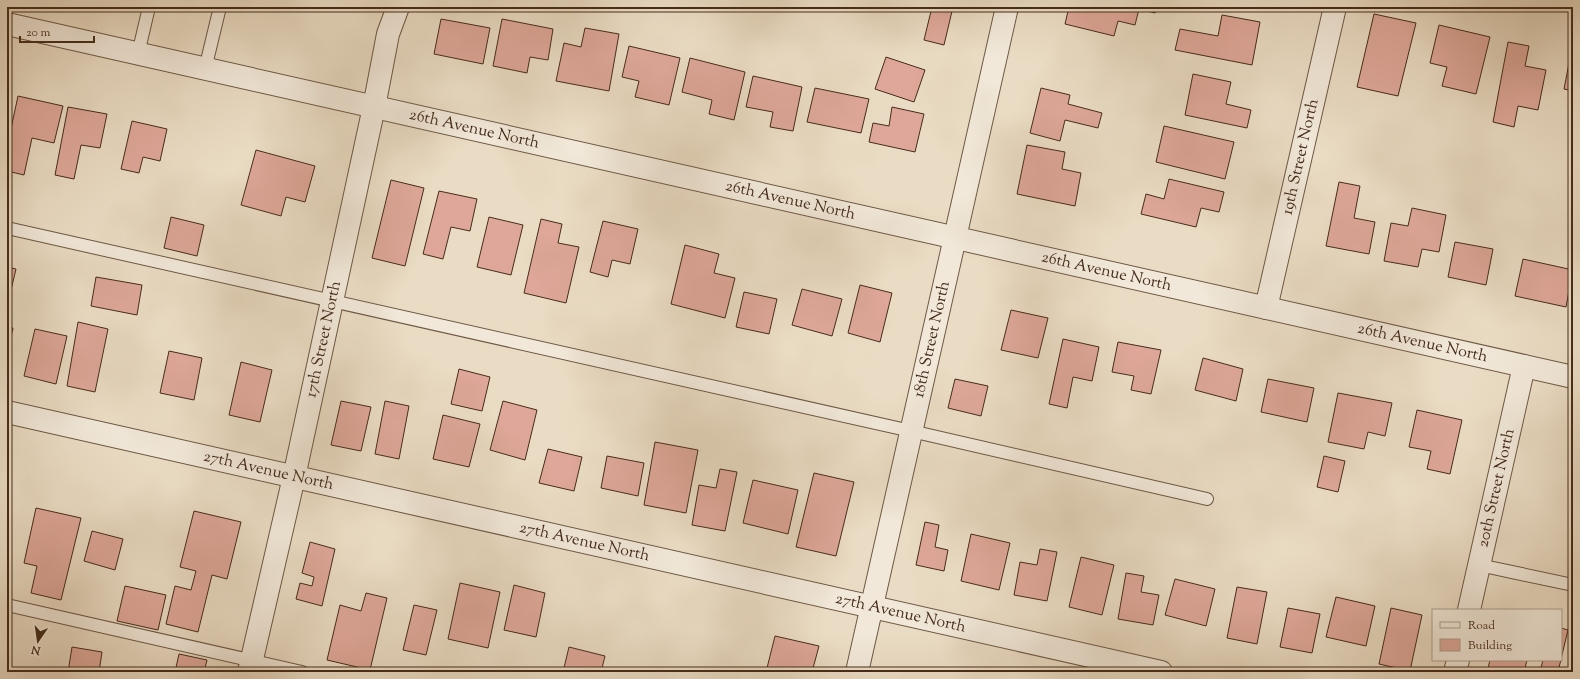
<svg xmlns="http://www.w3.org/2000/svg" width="1580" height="679" viewBox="0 0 1580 679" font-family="'Sorts Mill Goudy',serif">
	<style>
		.building { fill: #dea799; stroke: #452c1a }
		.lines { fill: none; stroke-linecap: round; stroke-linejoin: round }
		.service-casing { stroke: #6e5844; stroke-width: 14 }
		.minor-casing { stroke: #6e5844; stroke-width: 24 }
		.service { stroke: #f1e8d9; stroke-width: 12 }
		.minor { stroke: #f1e8d9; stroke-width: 22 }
		.labels { text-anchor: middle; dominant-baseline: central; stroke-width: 3; stroke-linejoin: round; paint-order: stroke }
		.street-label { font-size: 16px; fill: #452c1a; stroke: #f1e8d9 }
	</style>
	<rect width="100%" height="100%" fill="#eadcc4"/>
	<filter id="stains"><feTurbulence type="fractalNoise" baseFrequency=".005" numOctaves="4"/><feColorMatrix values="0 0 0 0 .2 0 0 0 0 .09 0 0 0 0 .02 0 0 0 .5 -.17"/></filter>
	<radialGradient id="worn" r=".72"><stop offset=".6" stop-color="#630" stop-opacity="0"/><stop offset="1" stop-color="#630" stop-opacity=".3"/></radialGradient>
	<!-- building -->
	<g class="building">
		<polygon points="932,7 953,7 944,45 924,40"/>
		<polygon points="1069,7 1156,7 1155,13 1139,9 1135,25 1118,21 1114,36 1065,24"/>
		<polygon points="1374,14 1416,23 1398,96 1357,87"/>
		<polygon points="1222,15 1260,22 1252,65 1175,50 1180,29 1218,36"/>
		<polygon points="441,19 490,28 483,64 434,54"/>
		<polygon points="502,19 553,29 548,60 530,57 527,73 493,66"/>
		<polygon points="1439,25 1490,37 1476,94 1442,86 1447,67 1430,63"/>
		<polygon points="585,28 619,34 609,91 556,81 564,43 581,47"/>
		<polygon points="1508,42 1529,46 1525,66 1546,70 1538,110 1518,106 1514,127 1493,122"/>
		<polygon points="629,46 680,58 669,105 635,97 639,81 622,77"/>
		<polygon points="1571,53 1573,53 1573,91 1564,89"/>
		<polygon points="886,57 925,70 914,102 875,89"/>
		<polygon points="690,58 745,72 734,120 709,114 712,100 682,92"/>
		<polygon points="1193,74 1231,82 1226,104 1251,110 1247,128 1185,115"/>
		<polygon points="753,76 802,87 793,131 770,127 773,112 746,107"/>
		<polygon points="815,88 869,99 861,133 807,122"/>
		<polygon points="1041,88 1070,95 1068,104 1102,113 1098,128 1065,120 1060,141 1030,133"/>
		<polygon points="18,96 63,106 54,143 32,138 24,175 7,171 7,147"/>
		<polygon points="68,107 107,114 100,148 81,145 74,179 55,175"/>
		<polygon points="892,107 924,114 915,152 869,142 873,123 889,126"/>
		<polygon points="132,121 167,129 160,161 143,157 139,173 121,169"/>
		<polygon points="1164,126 1234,142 1225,179 1156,162"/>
		<polygon points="1027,145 1065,152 1062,169 1081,173 1075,206 1017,194"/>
		<polygon points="256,150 315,166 305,202 286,197 281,216 241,205"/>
		<polygon points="1169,179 1224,192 1219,212 1201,208 1196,227 1141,214 1146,194 1164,199"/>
		<polygon points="391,180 424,188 405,266 372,258"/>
		<polygon points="1339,182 1360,186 1354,218 1375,222 1369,254 1326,246"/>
		<polygon points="439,191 477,199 470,231 451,227 443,259 423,254"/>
		<polygon points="1412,208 1446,215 1439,252 1422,249 1418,267 1384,261 1391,223 1408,226"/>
		<polygon points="171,217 204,225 197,256 164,248"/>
		<polygon points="489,217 523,225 511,275 477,267"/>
		<polygon points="541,219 562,224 558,243 579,247 566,303 524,293"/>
		<polygon points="603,221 638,229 630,264 612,260 608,277 590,272"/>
		<polygon points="1455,242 1493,249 1486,285 1448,277"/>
		<polygon points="685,245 719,254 714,273 735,278 725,318 671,304"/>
		<polygon points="1523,259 1573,270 1566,307 1515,296"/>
		<polygon points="7,267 16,269 7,307"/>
		<polygon points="96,277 142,285 137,315 91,306"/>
		<polygon points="860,285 892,293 880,342 848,333"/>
		<polygon points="802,289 842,299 832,336 792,325"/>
		<polygon points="744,292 777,299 769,334 736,327"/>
		<polygon points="1011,310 1048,318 1038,358 1001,350"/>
		<polygon points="78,322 108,329 95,392 67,386"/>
		<polygon points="7,327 13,328 7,354"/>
		<polygon points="35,329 67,336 56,384 24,376"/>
		<polygon points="1063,339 1099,347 1092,381 1073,377 1067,408 1049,404"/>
		<polygon points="1118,342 1161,350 1151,394 1131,390 1134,376 1112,372"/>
		<polygon points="169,351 202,358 194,400 160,393"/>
		<polygon points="1203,358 1243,369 1236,401 1195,390"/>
		<polygon points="241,362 272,370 260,422 229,415"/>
		<polygon points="459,369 490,377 482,411 451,404"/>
		<polygon points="955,379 988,386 981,416 948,408"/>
		<polygon points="1268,379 1314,388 1307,422 1261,412"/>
		<polygon points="1338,393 1392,403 1385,436 1368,432 1364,449 1328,442"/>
		<polygon points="341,401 371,407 361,451 331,445"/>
		<polygon points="385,401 409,406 399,459 375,454"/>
		<polygon points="503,401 537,410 525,460 490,450"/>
		<polygon points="1417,410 1462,420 1450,474 1427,469 1431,451 1409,447"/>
		<polygon points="443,415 480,424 469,467 433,459"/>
		<polygon points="655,442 698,450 686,513 644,505"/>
		<polygon points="548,449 582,457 574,491 539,483"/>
		<polygon points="607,456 644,463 638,496 601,488"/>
		<polygon points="1324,456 1345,461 1338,492 1317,487"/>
		<polygon points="720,469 737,472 725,531 692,525 699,485 716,488"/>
		<polygon points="814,473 854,482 836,556 796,547"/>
		<polygon points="753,480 798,490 788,534 743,523"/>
		<polygon points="36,508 81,518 61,600 31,593 37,566 24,563"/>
		<polygon points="194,511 241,522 227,579 212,575 198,632 166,624 175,586 191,590 196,571 180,567"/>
		<polygon points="925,522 939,525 935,547 948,550 944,571 916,565"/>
		<polygon points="92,531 123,539 115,570 84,561"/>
		<polygon points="971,534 1010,543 999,590 961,581"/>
		<polygon points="310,542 335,549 322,606 296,599 300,583 312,586 314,577 302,573"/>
		<polygon points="1040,549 1057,552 1047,601 1014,595 1020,562 1037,565"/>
		<polygon points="1081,557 1114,565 1102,615 1069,607"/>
		<polygon points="1126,573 1144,576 1141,592 1159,595 1153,625 1118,619"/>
		<polygon points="1175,579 1215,589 1206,626 1165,615"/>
		<polygon points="460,583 500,592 488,648 448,639"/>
		<polygon points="514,585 545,593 536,637 504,630"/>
		<polygon points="125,586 166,595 158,630 117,621"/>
		<polygon points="1237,587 1267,592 1257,644 1227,638"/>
		<polygon points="366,593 387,598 370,670 327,660 340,605 361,611"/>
		<polygon points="1336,597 1375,606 1366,646 1326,637"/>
		<polygon points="414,605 437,610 426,655 403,650"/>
		<polygon points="1288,608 1320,614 1312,653 1280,647"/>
		<polygon points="1391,608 1422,615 1410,671 1379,664"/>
		<polygon points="1561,628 1568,630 1561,659"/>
		<polygon points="775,636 819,646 812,672 766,672"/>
		<polygon points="72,647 102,652 99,672 68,672"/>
		<polygon points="569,647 605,656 601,672 563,672"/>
		<polygon points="179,654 207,660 204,672 175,672"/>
		<polygon points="1490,660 1527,660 1524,672 1487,672"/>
		<polygon points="1543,660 1561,660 1559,667 1573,671 1573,672 1540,672"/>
	</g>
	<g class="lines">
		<!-- service casing -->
		<g class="service-casing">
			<g id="service">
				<polyline points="138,54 149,7"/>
				<polyline points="205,69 220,7"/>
				<polyline points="7,228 911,431 1207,499"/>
				<polyline points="1479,565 1573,585"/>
				<polyline points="7,605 302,672"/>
			</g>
		</g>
		<!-- minor casing -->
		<g class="minor-casing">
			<g id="minor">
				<path id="s1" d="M 7,24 L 1573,377"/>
				<path id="s2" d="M 1266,308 L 1335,7"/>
				<path id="s3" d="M 7,412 L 1161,672"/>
				<path id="s4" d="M 1469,610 L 1524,366"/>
				<path id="s5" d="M 249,672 L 294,477 L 374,107 L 388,34 L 398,7"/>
				<path id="s6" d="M 857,672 L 1007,7"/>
				<polyline points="1455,672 1458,660"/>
			</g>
		</g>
		<!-- service -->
		<use href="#service" class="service"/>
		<!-- minor -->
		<use href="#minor" class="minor"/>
	</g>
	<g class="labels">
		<!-- street labels -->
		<g class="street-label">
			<text stroke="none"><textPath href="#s1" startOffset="479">26th Avenue North</textPath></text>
			<text stroke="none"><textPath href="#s2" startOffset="155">19th Street North</textPath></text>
			<text stroke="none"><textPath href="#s1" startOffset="803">26th Avenue North</textPath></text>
			<text stroke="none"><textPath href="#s1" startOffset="1127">26th Avenue North</textPath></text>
			<text stroke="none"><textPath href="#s5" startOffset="341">17th Street North</textPath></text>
			<text stroke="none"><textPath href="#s6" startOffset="341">18th Street North</textPath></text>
			<text stroke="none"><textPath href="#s1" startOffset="1451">26th Avenue North</textPath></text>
			<text stroke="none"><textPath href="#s3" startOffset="268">27th Avenue North</textPath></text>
			<text stroke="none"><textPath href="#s4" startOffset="125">20th Street North</textPath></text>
			<text stroke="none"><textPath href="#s3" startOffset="592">27th Avenue North</textPath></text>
			<text stroke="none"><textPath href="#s3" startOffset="916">27th Avenue North</textPath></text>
		</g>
	</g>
	<!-- margin -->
	<rect width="1580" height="679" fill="none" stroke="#eadcc4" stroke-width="24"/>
	<rect x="8" y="8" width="1564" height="663" fill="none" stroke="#452c1a" stroke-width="2"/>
	<rect x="12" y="12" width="1556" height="655" fill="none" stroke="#452c1a"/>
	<!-- legend -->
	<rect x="1432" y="609" width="130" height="52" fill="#f1e8d9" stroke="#ac9d8d"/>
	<rect x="1440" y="622" width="20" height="6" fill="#f1e8d9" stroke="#ac9d8d"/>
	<text x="1468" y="629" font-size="12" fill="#452c1a">Road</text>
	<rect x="1440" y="639" width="20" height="12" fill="#dea799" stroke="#ac9d8d"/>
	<text x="1468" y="649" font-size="12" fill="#452c1a">Building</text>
	<!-- north arrow -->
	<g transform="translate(38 641) rotate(193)" stroke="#f1e8d9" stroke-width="3" paint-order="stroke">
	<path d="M0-3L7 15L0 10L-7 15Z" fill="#452c1a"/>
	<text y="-6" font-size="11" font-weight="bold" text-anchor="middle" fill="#452c1a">N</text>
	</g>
	<!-- scale -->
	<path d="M20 36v6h74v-6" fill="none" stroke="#452c1a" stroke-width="2"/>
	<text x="26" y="36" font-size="12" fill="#452c1a" stroke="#f1e8d9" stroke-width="3" paint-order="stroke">20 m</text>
	<rect width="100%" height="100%" filter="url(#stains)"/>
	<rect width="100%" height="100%" fill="url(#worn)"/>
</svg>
